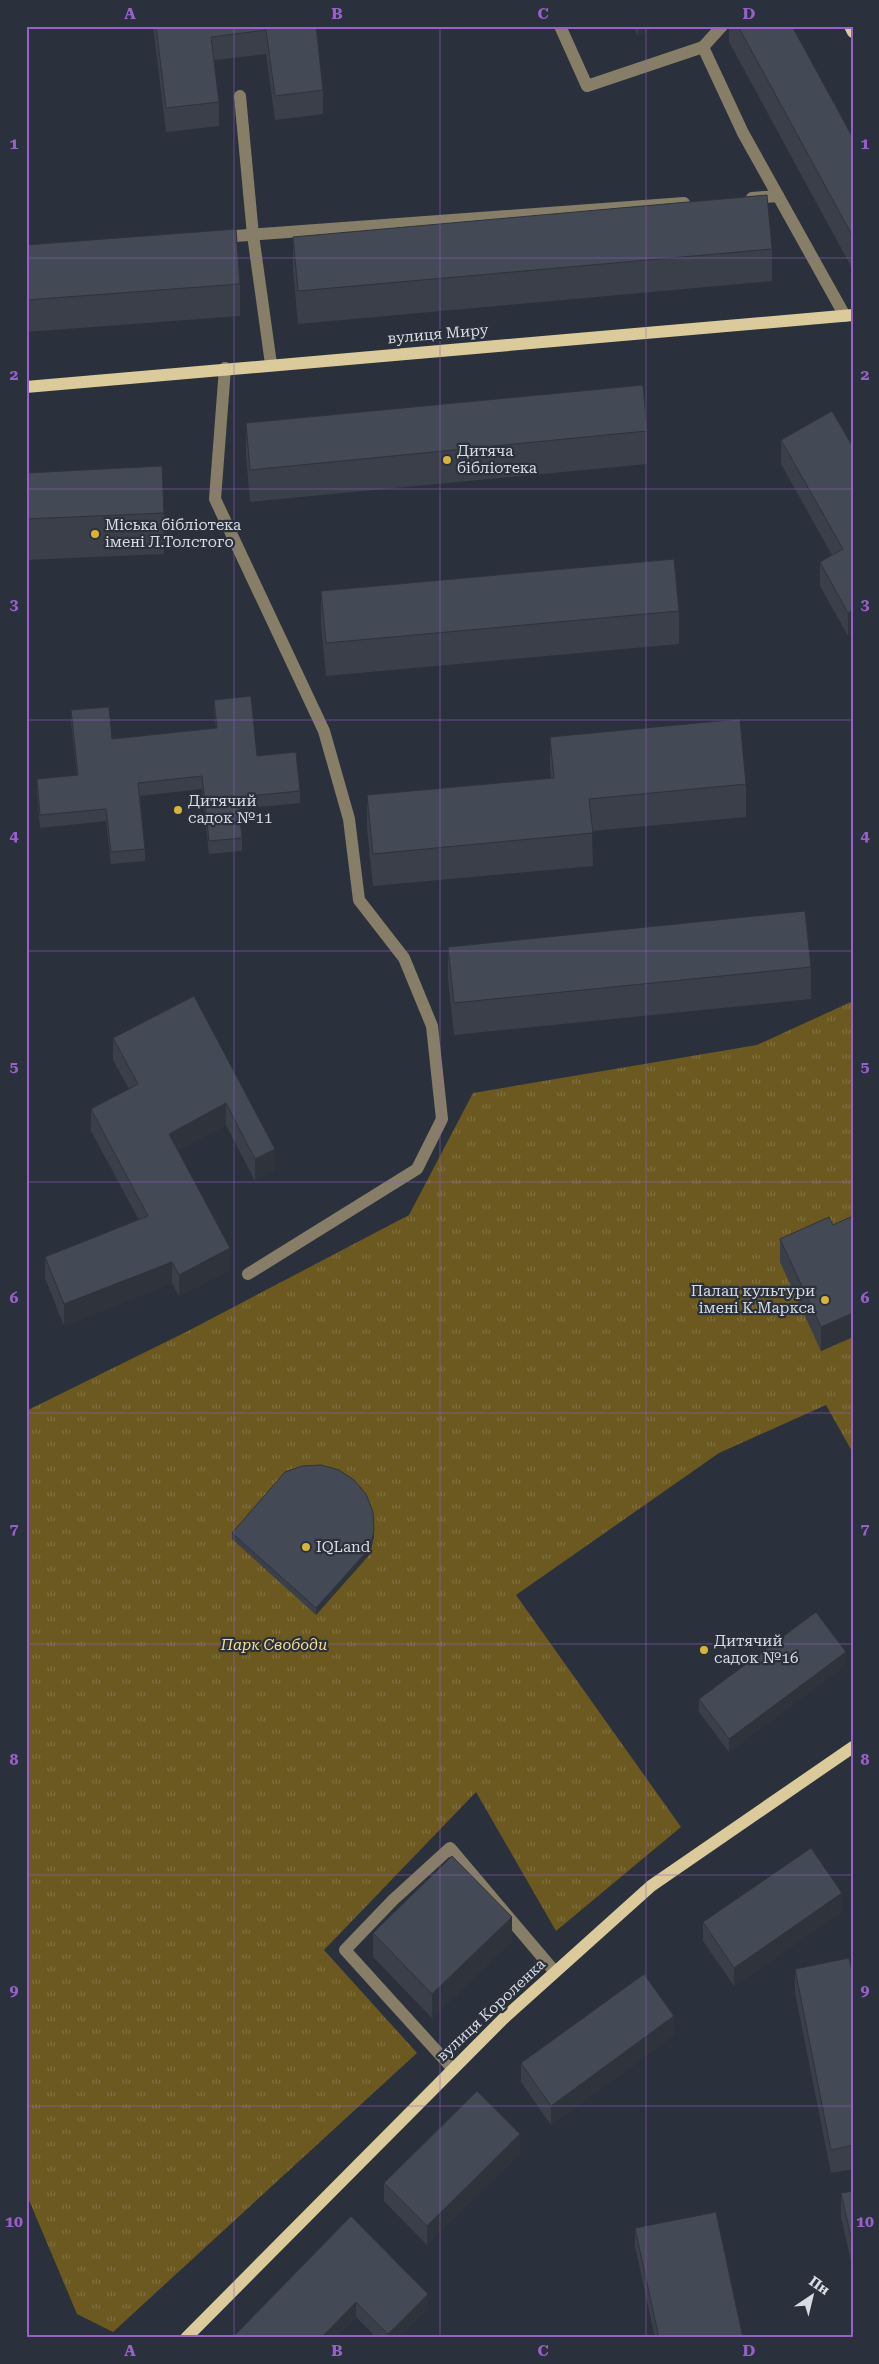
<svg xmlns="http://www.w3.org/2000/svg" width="879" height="2364" viewBox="0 0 879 2364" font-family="'Roboto Serif',serif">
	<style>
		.grass { fill: url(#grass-tufts) }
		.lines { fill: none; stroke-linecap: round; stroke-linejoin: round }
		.minor { stroke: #867e66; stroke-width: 12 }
		.major { stroke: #dbcb9a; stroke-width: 12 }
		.wall { fill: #3a3f49 }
		.shaded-wall { fill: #2f333c }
		.building { fill: #434955; stroke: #2f333c }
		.grid { fill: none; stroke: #9760ca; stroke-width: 1; stroke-opacity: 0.55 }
		.poi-dot { fill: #d9b434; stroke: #2b313c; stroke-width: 2 }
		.labels { text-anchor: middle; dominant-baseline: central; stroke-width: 4.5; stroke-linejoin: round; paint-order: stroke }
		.street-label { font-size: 15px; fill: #d7dbe2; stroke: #2b313c }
		.poi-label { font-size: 15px; fill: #d7dbe2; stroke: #2b313c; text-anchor: start }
		.park-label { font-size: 15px; font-style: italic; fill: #f8dd88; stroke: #2b313c }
		.neatline { fill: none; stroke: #9760ca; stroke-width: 2 }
		.grid-label { font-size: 16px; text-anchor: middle; font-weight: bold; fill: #9760ca }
	</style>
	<defs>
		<pattern id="grass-tufts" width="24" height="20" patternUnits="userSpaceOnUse" patternTransform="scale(1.25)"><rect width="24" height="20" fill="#6b5920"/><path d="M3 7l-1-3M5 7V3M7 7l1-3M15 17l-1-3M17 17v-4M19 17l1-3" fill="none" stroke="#7f7040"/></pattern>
	</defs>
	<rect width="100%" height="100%" fill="#2b313c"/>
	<!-- grass -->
	<polygon class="grass" points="853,1001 853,1453 826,1405 719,1453 516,1595 681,1827 556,1931 476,1792 324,1950 417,2053 113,2332 77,2314 26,2193 26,1411 188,1331 409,1215 473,1093 757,1045"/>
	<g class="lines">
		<!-- minor -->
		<g class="minor">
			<polyline points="560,26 587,86 703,47 722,26"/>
			<polyline points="703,47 743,133 845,316"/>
			<polyline points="240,96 253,235 271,364"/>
			<polyline points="752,198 778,196"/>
			<polyline points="221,237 684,203"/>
			<polyline points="225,368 215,499 324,731 349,819 359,900 404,958 432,1026 442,1119 417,1169 248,1274"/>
			<polyline points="453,2069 345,1950 393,1900 450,1848 555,1972"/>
		</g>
		<!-- major -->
		<g class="major">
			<polyline points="850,26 853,32"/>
			<polyline points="26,387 853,315"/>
			<polyline points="186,2338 503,2019 651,1886 853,1747"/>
		</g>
	</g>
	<!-- wall -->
	<g class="wall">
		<polygon points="153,26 316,26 323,90 323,114 275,120 266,54 214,60 219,102 219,126 166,132"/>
		<polygon points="633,26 658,26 638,36"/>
		<polygon points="729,26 792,26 853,138 853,270 729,42"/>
		<polygon points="293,237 772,249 772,281 298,324 293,270"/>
		<polygon points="26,245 240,284 240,316 26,332"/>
		<polygon points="246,423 647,431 647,464 250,502 246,455"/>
		<polygon points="781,440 853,447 853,634 848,636 820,586 820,562 832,555 781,464"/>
		<polygon points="26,473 164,513 164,554 26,560"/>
		<polygon points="321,591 679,611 679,644 326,676 321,624"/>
		<polygon points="214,700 257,756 300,791 300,803 239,809 242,838 242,851 209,854 202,789 140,796 145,849 145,861 111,864 106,821 40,828 37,792 37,779 77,775 71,723 71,710 112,739 216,728 214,712"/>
		<polygon points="550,737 746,784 746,817 592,831 593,866 373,886 367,828 367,795 551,778 550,769"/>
		<polygon points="448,947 811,967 811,999 454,1035 448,979"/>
		<polygon points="194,996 275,1170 255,1181 226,1125 178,1150 230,1270 179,1296 172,1283 64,1326 45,1278 45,1257 139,1220 91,1131 91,1109 129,1089 113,1060 113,1038"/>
		<polygon points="853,1216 853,1337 821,1351 780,1262 780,1239 833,1225"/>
		<polygon points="232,1533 374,1536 370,1554 316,1615 232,1539"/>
		<polygon points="846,1665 729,1752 699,1712 699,1699"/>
		<polygon points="842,1912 734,1986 703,1941 703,1922"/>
		<polygon points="373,1933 512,1941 432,2018 373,1957"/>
		<polygon points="795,1969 853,1977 853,2169 831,2173 795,1993"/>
		<polygon points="674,2035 551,2125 521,2082 521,2063"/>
		<polygon points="520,2153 427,2245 384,2201 384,2183"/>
		<polygon points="853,2191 853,2270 841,2217 841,2193"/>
		<polygon points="351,2216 428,2308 398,2338 377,2338 356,2317 335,2338 232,2338"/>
		<polygon points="635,2228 743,2338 655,2338 635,2246"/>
	</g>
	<!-- shaded-wall -->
	<g class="shaded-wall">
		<polygon points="638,26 658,26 638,36"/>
		<polygon points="853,610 853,634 848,636 848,613"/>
		<polygon points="226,1103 226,1125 169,1155 169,1134"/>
		<polygon points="275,1149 275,1170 255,1181 255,1159"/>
		<polygon points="230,1248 230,1270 179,1296 179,1275"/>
		<polygon points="172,1262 172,1283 64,1326 64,1304"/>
		<polygon points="853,1313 853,1337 821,1351 821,1327"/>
		<polygon points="374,1530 374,1536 370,1554 316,1615 316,1608"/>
		<polygon points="846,1652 846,1665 729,1752 729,1739"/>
		<polygon points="842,1893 842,1912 734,1986 734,1968"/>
		<polygon points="512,1917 512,1941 432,2018 432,1994"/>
		<polygon points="674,2016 674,2035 551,2125 551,2106"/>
		<polygon points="520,2134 520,2153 427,2245 427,2226"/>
		<polygon points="428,2294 428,2308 398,2338 388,2338 388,2334"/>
		<polygon points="356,2302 356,2317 335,2338 321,2338"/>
	</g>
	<!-- building -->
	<g class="building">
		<polygon points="156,26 316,26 323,90 275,96 266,30 211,37 219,102 166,108"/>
		<polygon points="738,26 792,26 853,138 853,237"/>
		<polygon points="767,195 772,249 298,291 293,237"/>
		<polygon points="236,229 240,284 26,300 26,245"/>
		<polygon points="643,385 647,431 250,470 246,423"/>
		<polygon points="832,411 853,447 853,610 848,613 820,562 843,549 781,440"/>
		<polygon points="162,466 164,513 26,519 26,473"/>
		<polygon points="674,559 679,611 326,643 321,591"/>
		<polygon points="251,696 257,756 296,752 300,791 238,797 242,838 209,841 202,776 138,783 145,849 111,852 106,809 40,815 37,779 78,775 71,710 109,707 112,739 217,728 214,700"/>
		<polygon points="740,719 746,784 589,799 593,833 373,854 367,795 554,778 550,737"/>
		<polygon points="805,911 811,967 454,1003 448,947"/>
		<polygon points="194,996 275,1149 255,1159 226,1103 169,1134 230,1248 179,1275 172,1262 64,1304 45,1257 148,1216 91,1109 138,1084 113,1038"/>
		<polygon points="853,1216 853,1313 821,1327 780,1239 829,1217 833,1225"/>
		<polygon points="321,1465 339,1470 354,1480 366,1494 373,1512 374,1530 370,1548 316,1608 232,1533 285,1472 302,1466"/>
		<polygon points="816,1612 846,1652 729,1739 699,1699"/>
		<polygon points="811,1848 842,1893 734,1968 703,1922"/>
		<polygon points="452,1856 512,1917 432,1994 373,1933"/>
		<polygon points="849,1958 853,1977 853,2145 831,2150 795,1969"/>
		<polygon points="644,1974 674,2016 551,2106 521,2063"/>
		<polygon points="477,2091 520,2134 427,2226 384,2183"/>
		<polygon points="853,2191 853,2246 841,2193"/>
		<polygon points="716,2212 743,2338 659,2338 635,2228"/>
		<polygon points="351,2216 428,2294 388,2334 356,2302 321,2338 232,2338"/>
	</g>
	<!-- grid -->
	<path class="grid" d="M 234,26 L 234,2338M 440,26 L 440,2338M 646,26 L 646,2338M 26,258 L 853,258M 26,489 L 853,489M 26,720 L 853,720M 26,951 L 853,951M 26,1182 L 853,1182M 26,1413 L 853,1413M 26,1644 L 853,1644M 26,1875 L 853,1875M 26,2106 L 853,2106"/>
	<!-- markers -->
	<g class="poi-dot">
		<circle cx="447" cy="460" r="5"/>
		<circle cx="95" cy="534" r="5"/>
		<circle cx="178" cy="810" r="5"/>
		<circle cx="825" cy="1300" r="5"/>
		<circle cx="306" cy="1547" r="5"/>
		<circle cx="704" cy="1650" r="5"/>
	</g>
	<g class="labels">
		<!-- street labels -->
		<g class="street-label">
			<text transform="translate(438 334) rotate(-5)">вулиця Миру</text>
			<text transform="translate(491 2010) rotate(-43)">вулиця Короленка</text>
		</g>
		<!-- poi labels -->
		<g class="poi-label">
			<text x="457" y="451">Дитяча<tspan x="457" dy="17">бібліотека</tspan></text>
			<text x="105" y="525">Міська бібліотека<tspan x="105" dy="17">імені Л.Толстого</tspan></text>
			<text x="188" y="801">Дитячий<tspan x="188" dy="17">садок №11</tspan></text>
			<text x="815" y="1291" text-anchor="end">Палац культури<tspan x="815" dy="17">імені К.Маркса</tspan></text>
			<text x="316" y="1547">IQLand</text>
			<text x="714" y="1641">Дитячий<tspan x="714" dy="17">садок №16</tspan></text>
		</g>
		<!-- park labels -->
		<g class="park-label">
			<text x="274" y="1645">Парк Свободи</text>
		</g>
	</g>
	<!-- border -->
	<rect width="879" height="2364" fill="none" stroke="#2b313c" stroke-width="55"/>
	<!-- north arrow -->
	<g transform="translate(812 2296) rotate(35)" stroke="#2b313c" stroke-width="4" paint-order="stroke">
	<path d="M0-4L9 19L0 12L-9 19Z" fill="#d7dbe2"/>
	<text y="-8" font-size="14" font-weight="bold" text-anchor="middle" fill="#d7dbe2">Пн</text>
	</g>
	<rect x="28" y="28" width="824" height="2308" class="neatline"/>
	<g class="grid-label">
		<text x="130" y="19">A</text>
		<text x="337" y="19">B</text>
		<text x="543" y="19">C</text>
		<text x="749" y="19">D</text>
		<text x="14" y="149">1</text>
		<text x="865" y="149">1</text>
		<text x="14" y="380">2</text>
		<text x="865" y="380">2</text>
		<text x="14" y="610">3</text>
		<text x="865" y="610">3</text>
		<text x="14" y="841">4</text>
		<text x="865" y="841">4</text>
		<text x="14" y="1072">5</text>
		<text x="865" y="1072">5</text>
		<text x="14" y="1303">6</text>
		<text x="865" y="1303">6</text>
		<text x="14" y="1534">7</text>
		<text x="865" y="1534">7</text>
		<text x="14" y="1765">8</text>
		<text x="865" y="1765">8</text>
		<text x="14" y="1996">9</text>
		<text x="865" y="1996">9</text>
		<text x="14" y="2227">10</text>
		<text x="865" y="2227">10</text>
		<text x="130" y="2356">A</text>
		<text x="337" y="2356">B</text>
		<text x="543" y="2356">C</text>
		<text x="749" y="2356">D</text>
	</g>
</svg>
